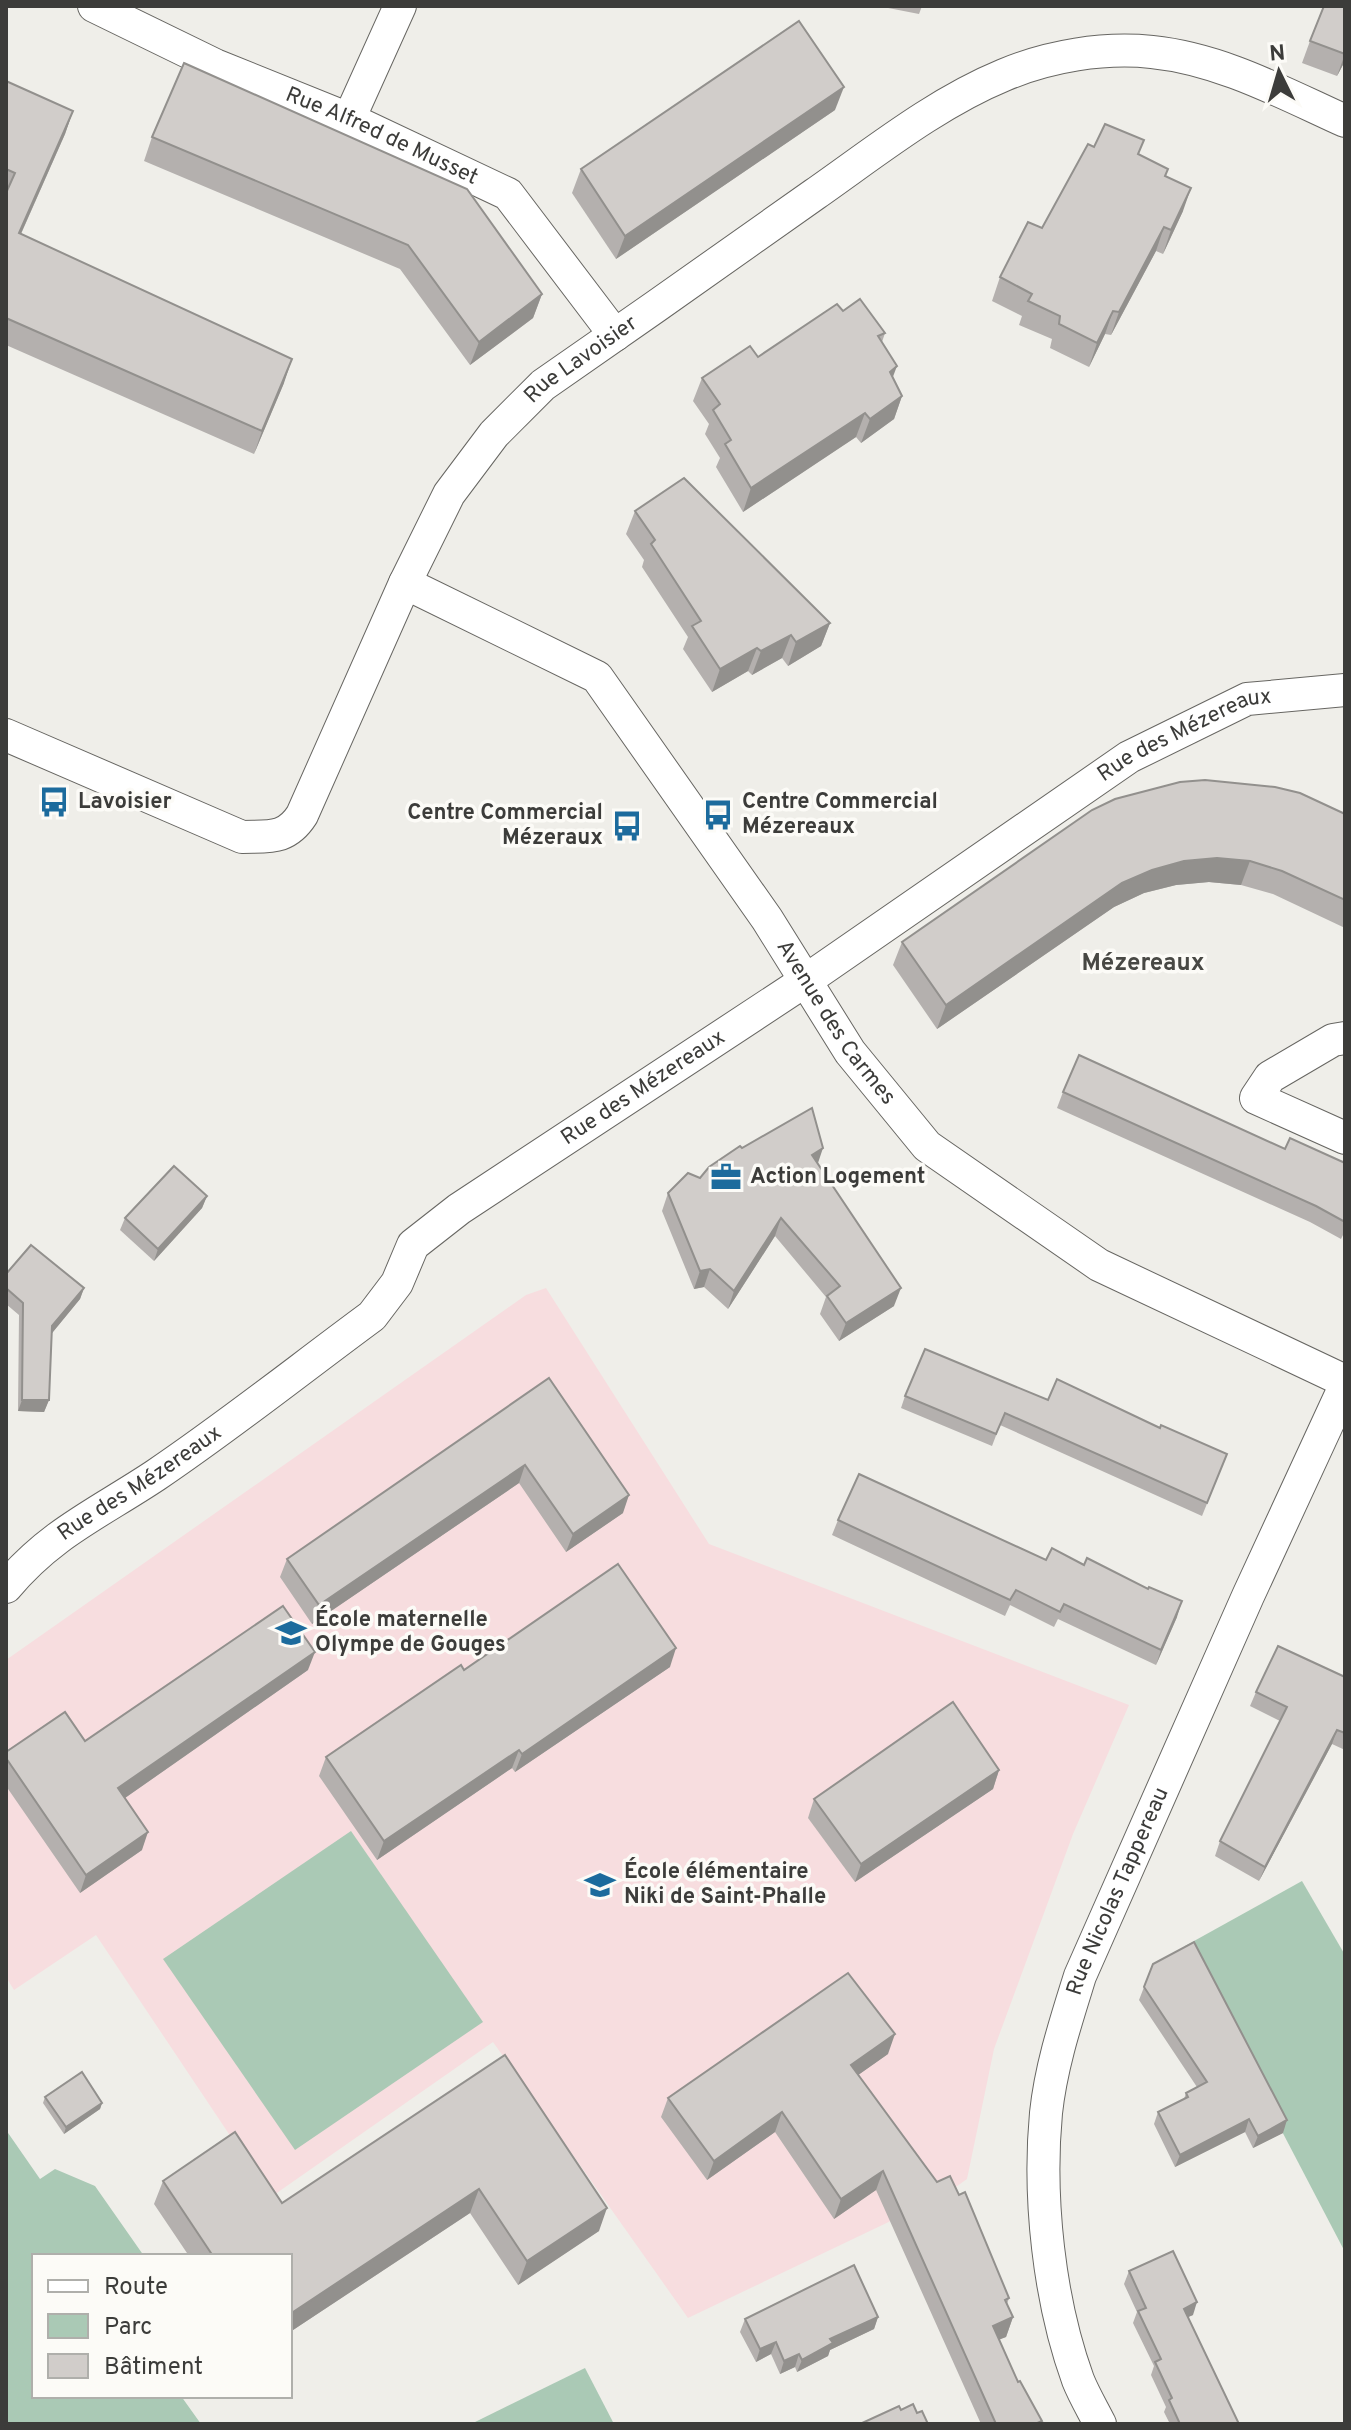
<svg xmlns="http://www.w3.org/2000/svg" width="1351" height="2430" viewBox="0 0 1351 2430" font-family="Overpass,sans-serif">
	<style>
		.education { fill: #f7dddf }
		.green { fill: #aac9b5 }
		.lines { fill: none; stroke-linecap: round; stroke-linejoin: round }
		.minor-casing { stroke: #676662; stroke-width: 34 }
		.minor { stroke: #fff; stroke-width: 32 }
		.wall { fill: #b4b0ae }
		.shaded-wall { fill: #92908d }
		.building { fill: #d1cdca; stroke: #92908d; stroke-width: 2 }
		.labels { text-anchor: middle; dominant-baseline: central; stroke-width: 7; stroke-linejoin: round; paint-order: stroke }
		.street-label { font-size: 22px; fill: #3c3c3a; stroke: #fcfbf7 }
		.poi-label { font-size: 22px; font-weight: bold; fill: #3c3c3a; stroke: #fcfbf7; text-anchor: start }
		.neighbourhood-label { font-size: 24px; font-weight: bold; fill: #484844; stroke: #fcfbf7 }
	</style>
	<rect width="100%" height="100%" fill="#efeee9"/>
	<!-- education -->
	<polygon class="education" points="546,1288 709,1544 1129,1705 1073,1834 994,2049 967,2179 943,2196 688,2318 493,2042 271,2197 96,1935 14,1990 6,1977 6,1660 526,1295"/>
	<!-- green -->
	<g class="green">
		<polygon points="351,1831 483,2022 295,2150 163,1959"/>
		<polygon points="1302,1881 1345,1955 1345,2252 1185,1946"/>
		<polygon points="6,2130 40,2179 55,2169 95,2186 144,2256 34,2256 34,2396 181,2396 201,2424 6,2424"/>
		<polygon points="585,2368 614,2424 471,2424"/>
	</g>
	<g class="lines">
		<!-- minor casing -->
		<g class="minor-casing">
			<g id="minor">
				<path id="s1" d="M 94,6 L 215,65 L 349,119 L 508,194 L 615,335"/>
				<polyline points="349,119 400,6"/>
				<path id="s2" d="M 405,583 L 597,677 L 767,919 L 850,1052 L 927,1146 L 1099,1265 L 1345,1381"/>
				<path id="s3" d="M 6,735 L 242,837 C 269,836 286,840 302,815 L 405,583 L 449,494 L 494,434 L 543,385 C 634,322 725,258 815,194 C 875,152 936,103 1004,75 C 1049,56 1103,47 1152,52 C 1221,59 1283,93 1345,121"/>
				<polyline points="1345,1038 1333,1040 1270,1077 1256,1098 1345,1138"/>
				<path id="s4" d="M 6,1587 C 51,1533 99,1513 156,1475 C 230,1425 300,1369 372,1316 L 397,1283 L 413,1245 L 459,1209 L 805,981 L 1129,757 L 1247,699 L 1345,690"/>
				<path id="s5" d="M 1100,2424 C 1093,2410 1084,2395 1078,2380 C 1049,2300 1038,2198 1046,2113 C 1051,2066 1066,2021 1080,1976 L 1248,1596 L 1345,1386"/>
			</g>
		</g>
		<!-- minor -->
		<use href="#minor" class="minor"/>
	</g>
	<!-- wall -->
	<g class="wall">
		<polygon points="878,6 922,6 919,14"/>
		<polygon points="1345,6 1345,61 1337,76 1302,63 1310,41"/>
		<polygon points="6,81 73,111 65,134 21,234 284,383 254,454 6,345"/>
		<polygon points="835,110 616,259 572,193 581,169"/>
		<polygon points="152,137 542,294 533,318 470,365 400,269 144,161"/>
		<polygon points="1094,147 1139,155 1165,177 1183,211 1163,254 1156,251 1111,335 1105,334 1089,367 1050,348 1052,339 1019,325 1022,316 992,301 1000,277 1042,228"/>
		<polygon points="843,311 885,333 882,342 893,378 902,396 894,419 861,443 856,437 743,512 716,467 720,458 705,434 709,424 693,401 702,378 758,357"/>
		<polygon points="635,511 830,623 821,646 788,666 782,658 752,675 748,671 712,692 683,649 688,637 642,567 644,560 626,534"/>
		<polygon points="1345,814 1345,928 1273,894 1241,885 1209,882 1176,885 1144,893 1114,907 937,1029 893,965 902,942"/>
		<polygon points="1063,1092 1285,1149 1345,1163 1345,1231 1341,1239 1310,1222 1057,1108"/>
		<polygon points="742,1148 818,1164 894,1306 839,1341 820,1314 826,1297 775,1236 728,1309 704,1287 694,1289 662,1211 668,1193 700,1178"/>
		<polygon points="207,1196 202,1208 154,1261 120,1230 125,1218"/>
		<polygon points="6,1274 84,1288 80,1299 52,1333 49,1400 44,1412 18,1411 19,1315 6,1304"/>
		<polygon points="549,1378 623,1513 566,1552 519,1483 312,1624 280,1577 287,1559"/>
		<polygon points="905,1396 1048,1400 1160,1428 1227,1454 1202,1516 1000,1425 992,1446 901,1408"/>
		<polygon points="838,1520 1046,1560 1177,1617 1156,1665 1058,1619 1054,1627 1010,1605 1005,1616 832,1535"/>
		<polygon points="670,1667 515,1772 512,1768 377,1860 319,1776 326,1757 464,1670"/>
		<polygon points="308,1670 125,1798 142,1850 80,1893 6,1786 6,1752 85,1741"/>
		<polygon points="1345,1677 1345,1750 1332,1744 1259,1881 1215,1856 1220,1841 1280,1721 1250,1706 1256,1692"/>
		<polygon points="999,1770 993,1789 855,1882 808,1818 814,1799"/>
		<polygon points="1153,1964 1283,2133 1253,2148 1245,2132 1175,2167 1154,2124 1158,2112 1184,2099 1186,2093 1197,2087 1139,2000"/>
		<polygon points="888,2054 858,2075 937,2182 959,2195 1009,2298 1007,2304 1013,2317 1006,2337 999,2339 1018,2382 1042,2421 1041,2424 981,2424 876,2190 834,2219 775,2132 707,2180 661,2117 668,2098"/>
		<polygon points="505,2055 599,2231 518,2285 470,2213 290,2332 290,2256 189,2256 154,2204 163,2181 282,2203"/>
		<polygon points="45,2097 102,2103 100,2109 64,2134 43,2103"/>
		<polygon points="1129,2271 1193,2315 1188,2317 1239,2424 1170,2424 1164,2412 1166,2407 1151,2375 1154,2366 1133,2323 1137,2312 1124,2284"/>
		<polygon points="878,2317 874,2329 830,2350 828,2356 797,2372 795,2367 780,2374 771,2354 756,2362 740,2332 745,2319"/>
	</g>
	<!-- shaded-wall -->
	<g class="shaded-wall">
		<polygon points="1345,54 1345,61 1337,76"/>
		<polygon points="844,87 835,110 616,259 625,236"/>
		<polygon points="73,111 65,134 11,256 19,233"/>
		<polygon points="1191,188 1183,211 1163,254 1171,230"/>
		<polygon points="1164,227 1156,251 1111,335 1119,312"/>
		<polygon points="542,294 533,318 470,365 479,342"/>
		<polygon points="1113,311 1105,334 1089,367 1097,343"/>
		<polygon points="292,359 284,383 254,454 262,431"/>
		<polygon points="897,366 888,390 890,372"/>
		<polygon points="902,396 894,419 861,443 870,419"/>
		<polygon points="865,413 856,437 743,512 751,488"/>
		<polygon points="830,623 821,646 788,666 796,642"/>
		<polygon points="791,635 782,658 752,675 761,651"/>
		<polygon points="757,648 748,671 712,692 720,669"/>
		<polygon points="1217,858 1250,861 1241,885 1209,882 1176,885 1144,893 1114,907 937,1029 946,1005 1122,883 1152,870 1184,861"/>
		<polygon points="823,1148 817,1166 812,1155"/>
		<polygon points="207,1196 202,1208 154,1261 158,1249"/>
		<polygon points="781,1218 775,1236 728,1309 734,1291"/>
		<polygon points="710,1269 704,1287 694,1289 700,1271"/>
		<polygon points="84,1288 80,1299 48,1338 52,1326"/>
		<polygon points="901,1288 894,1306 839,1341 846,1323"/>
		<polygon points="22,1400 49,1400 44,1412 18,1411"/>
		<polygon points="525,1465 519,1483 312,1624 319,1605"/>
		<polygon points="629,1495 623,1513 566,1552 573,1534"/>
		<polygon points="1182,1601 1177,1617 1156,1665 1161,1650"/>
		<polygon points="676,1648 670,1667 515,1772 522,1754"/>
		<polygon points="315,1652 308,1670 112,1807 118,1788"/>
		<polygon points="1337,1730 1332,1744 1259,1881 1265,1867"/>
		<polygon points="519,1750 512,1768 377,1860 384,1841"/>
		<polygon points="999,1770 993,1789 855,1882 861,1864"/>
		<polygon points="148,1832 142,1850 80,1893 86,1875"/>
		<polygon points="895,2034 888,2054 844,2085 851,2065"/>
		<polygon points="102,2103 100,2109 64,2134 66,2127"/>
		<polygon points="782,2112 775,2132 707,2180 714,2161"/>
		<polygon points="1249,2119 1245,2132 1175,2167 1180,2155"/>
		<polygon points="1287,2120 1283,2133 1253,2148 1258,2136"/>
		<polygon points="883,2171 876,2190 834,2219 841,2199"/>
		<polygon points="479,2189 470,2213 290,2332 290,2314"/>
		<polygon points="607,2208 599,2231 518,2285 527,2261"/>
		<polygon points="1197,2302 1193,2315 1179,2321 1184,2309"/>
		<polygon points="878,2317 874,2329 830,2350 828,2356 797,2372 802,2360 830,2339"/>
		<polygon points="1013,2317 1006,2337 986,2345 993,2326"/>
		<polygon points="776,2342 771,2354 756,2362 760,2349"/>
		<polygon points="799,2354 795,2367 780,2374 784,2361"/>
	</g>
	<!-- building -->
	<g class="building">
		<polygon points="1324,6 1345,6 1345,54 1310,41"/>
		<polygon points="799,21 844,87 625,236 581,169"/>
		<polygon points="184,63 467,189 542,294 479,342 408,245 152,137"/>
		<polygon points="6,81 73,111 19,233 292,359 262,431 6,318 6,193 15,173 6,169"/>
		<polygon points="1105,124 1144,140 1138,154 1168,169 1165,176 1191,188 1171,230 1164,227 1119,312 1113,311 1097,343 1059,324 1060,316 1028,301 1032,294 1000,277 1028,222 1042,228 1088,144 1094,147"/>
		<polygon points="860,299 885,333 878,336 897,366 890,372 902,396 870,419 865,413 751,488 725,444 731,440 713,410 720,404 702,378 750,346 758,357 837,304 843,311"/>
		<polygon points="684,478 830,623 796,642 791,635 761,651 757,648 720,669 692,626 701,621 651,544 655,540 635,511"/>
		<polygon points="1205,780 1275,787 1300,793 1345,814 1345,900 1282,871 1250,861 1217,858 1184,861 1152,870 1122,883 946,1005 902,942 1092,810 1115,799 1180,782"/>
		<polygon points="1079,1055 1285,1149 1290,1138 1345,1163 1345,1222 1316,1206 1063,1092"/>
		<polygon points="812,1108 823,1148 812,1155 901,1288 846,1323 827,1296 840,1286 781,1218 734,1291 710,1269 700,1271 668,1193 688,1173 700,1178 709,1167 740,1146 742,1148"/>
		<polygon points="174,1166 207,1196 158,1249 125,1218"/>
		<polygon points="31,1245 84,1288 52,1326 49,1400 22,1400 23,1303 6,1288 6,1274"/>
		<polygon points="925,1349 1048,1400 1057,1379 1160,1428 1161,1425 1227,1454 1207,1503 1005,1413 996,1434 905,1396"/>
		<polygon points="549,1378 629,1495 573,1534 525,1465 319,1605 287,1559"/>
		<polygon points="859,1474 1046,1560 1052,1548 1084,1565 1087,1558 1148,1589 1149,1587 1182,1601 1161,1650 1064,1604 1060,1612 1016,1590 1010,1600 838,1520"/>
		<polygon points="618,1564 676,1648 522,1754 519,1750 384,1841 326,1757 461,1665 464,1670"/>
		<polygon points="283,1606 315,1652 118,1788 148,1832 86,1875 6,1758 6,1752 65,1712 85,1741"/>
		<polygon points="1278,1646 1345,1677 1345,1733 1337,1730 1265,1867 1220,1841 1287,1707 1256,1692"/>
		<polygon points="953,1702 999,1770 861,1864 814,1799"/>
		<polygon points="1194,1942 1287,2120 1258,2136 1249,2119 1180,2155 1158,2112 1188,2097 1186,2093 1207,2082 1144,1987 1153,1964"/>
		<polygon points="848,1973 895,2034 851,2065 937,2182 950,2176 959,2195 965,2192 1009,2298 1005,2300 1013,2317 993,2326 1018,2382 1020,2381 1042,2421 1037,2423 1038,2424 996,2424 883,2171 841,2199 782,2112 714,2161 668,2098"/>
		<polygon points="505,2055 607,2208 527,2261 479,2189 290,2314 290,2256 213,2256 163,2181 235,2132 282,2203"/>
		<polygon points="82,2072 102,2103 66,2127 45,2097"/>
		<polygon points="1173,2251 1197,2302 1184,2309 1239,2424 1180,2424 1169,2400 1172,2398 1155,2362 1161,2359 1138,2311 1146,2308 1129,2271"/>
		<polygon points="854,2265 878,2317 830,2339 833,2343 802,2360 799,2354 784,2361 776,2342 760,2349 745,2319"/>
		<polygon points="913,2404 917,2413 922,2411 928,2424 860,2424 899,2406 901,2410"/>
	</g>
	<!-- icons -->
	<defs>
		<g id="bus-bare" transform="scale(2.4)"><path d="M-5-6H5V4H4V6H2V4H-2V6H-4V4H-5ZM-3.5-4V0h7V-4ZM-3.5 1.2v1.5H-2V1.2ZM2 1.2v1.5H3.5V1.2Z" fill="#1c6b9d" stroke="#fcfbf7" stroke-width="2.5" paint-order="stroke"/></g>
		<g id="office-bare" transform="scale(2.4)"><path d="M-6-3h4V-5.5h4V-3h4V5H-6ZM-1-4.5V-3h2v-1.5ZM-6 0V1H6V0Z" fill="#1c6b9d" stroke="#fcfbf7" stroke-width="2.5" paint-order="stroke"/></g>
		<g id="school-bare" transform="scale(2.4)"><path d="M0-5L7-2L0 1L-7-2ZM-4 1L0 2.5L4 1V4Q0 6-4 4Z" fill="#1c6b9d" stroke="#fcfbf7" stroke-width="2.5" paint-order="stroke"/></g>
	</defs>
	<g fill-rule="evenodd">
		<use href="#bus-bare" x="54" y="802"/>
		<use href="#bus-bare" x="718" y="815"/>
		<use href="#bus-bare" x="627" y="826"/>
		<use href="#office-bare" x="726" y="1177"/>
		<use href="#school-bare" x="291" y="1633"/>
		<use href="#school-bare" x="600" y="1885"/>
	</g>
	<g class="labels">
		<!-- street labels -->
		<g class="street-label">
			<text stroke="none"><textPath href="#s1" startOffset="316">Rue Alfred de Musset</textPath></text>
			<text stroke="none"><textPath href="#s3" startOffset="868">Rue Lavoisier</textPath></text>
			<text stroke="none"><textPath href="#s4" startOffset="1466">Rue des Mézereaux</textPath></text>
			<text stroke="none"><textPath href="#s2" startOffset="634">Avenue des Carmes</textPath></text>
			<text stroke="none"><textPath href="#s4" startOffset="818">Rue des Mézereaux</textPath></text>
			<text stroke="none"><textPath href="#s4" startOffset="170">Rue des Mézereaux</textPath></text>
			<text stroke="none"><textPath href="#s5" startOffset="554">Rue Nicolas Tappereau</textPath></text>
		</g>
		<!-- poi labels -->
		<g class="poi-label">
			<text x="78" y="802">Lavoisier</text>
			<text x="742" y="802">Centre Commercial<tspan x="742" dy="25">Mézereaux</tspan></text>
			<text x="603" y="813" text-anchor="end">Centre Commercial<tspan x="603" dy="25">Mézeraux</tspan></text>
			<text x="750" y="1177">Action Logement</text>
			<text x="315" y="1620">École maternelle<tspan x="315" dy="25">Olympe de Gouges</tspan></text>
			<text x="624" y="1872">École élémentaire<tspan x="624" dy="25">Niki de Saint-Phalle</tspan></text>
		</g>
		<!-- neighbourhood labels -->
		<g class="neighbourhood-label">
			<text x="1143" y="964">Mézereaux</text>
		</g>
	</g>
	<!-- border -->
	<rect width="1351" height="2430" fill="none" stroke="#3c3c3a" stroke-width="16"/>
	<!-- legend -->
	<rect x="32" y="2254" width="260" height="144" fill="#fcfbf7" stroke="#afafab" stroke-width="2"/>
	<rect x="48" y="2280" width="40" height="12" fill="#ffffff" stroke="#afafab" stroke-width="2"/>
	<text x="104" y="2294" font-size="24" fill="#3c3c3a">Route</text>
	<rect x="48" y="2314" width="40" height="24" fill="#aac9b5" stroke="#afafab" stroke-width="2"/>
	<text x="104" y="2334" font-size="24" fill="#3c3c3a">Parc</text>
	<rect x="48" y="2354" width="40" height="24" fill="#d1cdca" stroke="#afafab" stroke-width="2"/>
	<text x="104" y="2374" font-size="24" fill="#3c3c3a">Bâtiment</text>
	<!-- north arrow -->
	<g transform="translate(1279 72) rotate(355)" stroke="#fcfbf7" stroke-width="6" paint-order="stroke">
	<path d="M0-6L14 30L0 20L-14 30Z" fill="#3c3c3a"/>
	<text y="-12" font-size="22" font-weight="bold" text-anchor="middle" fill="#3c3c3a">N</text>
	</g>
</svg>
